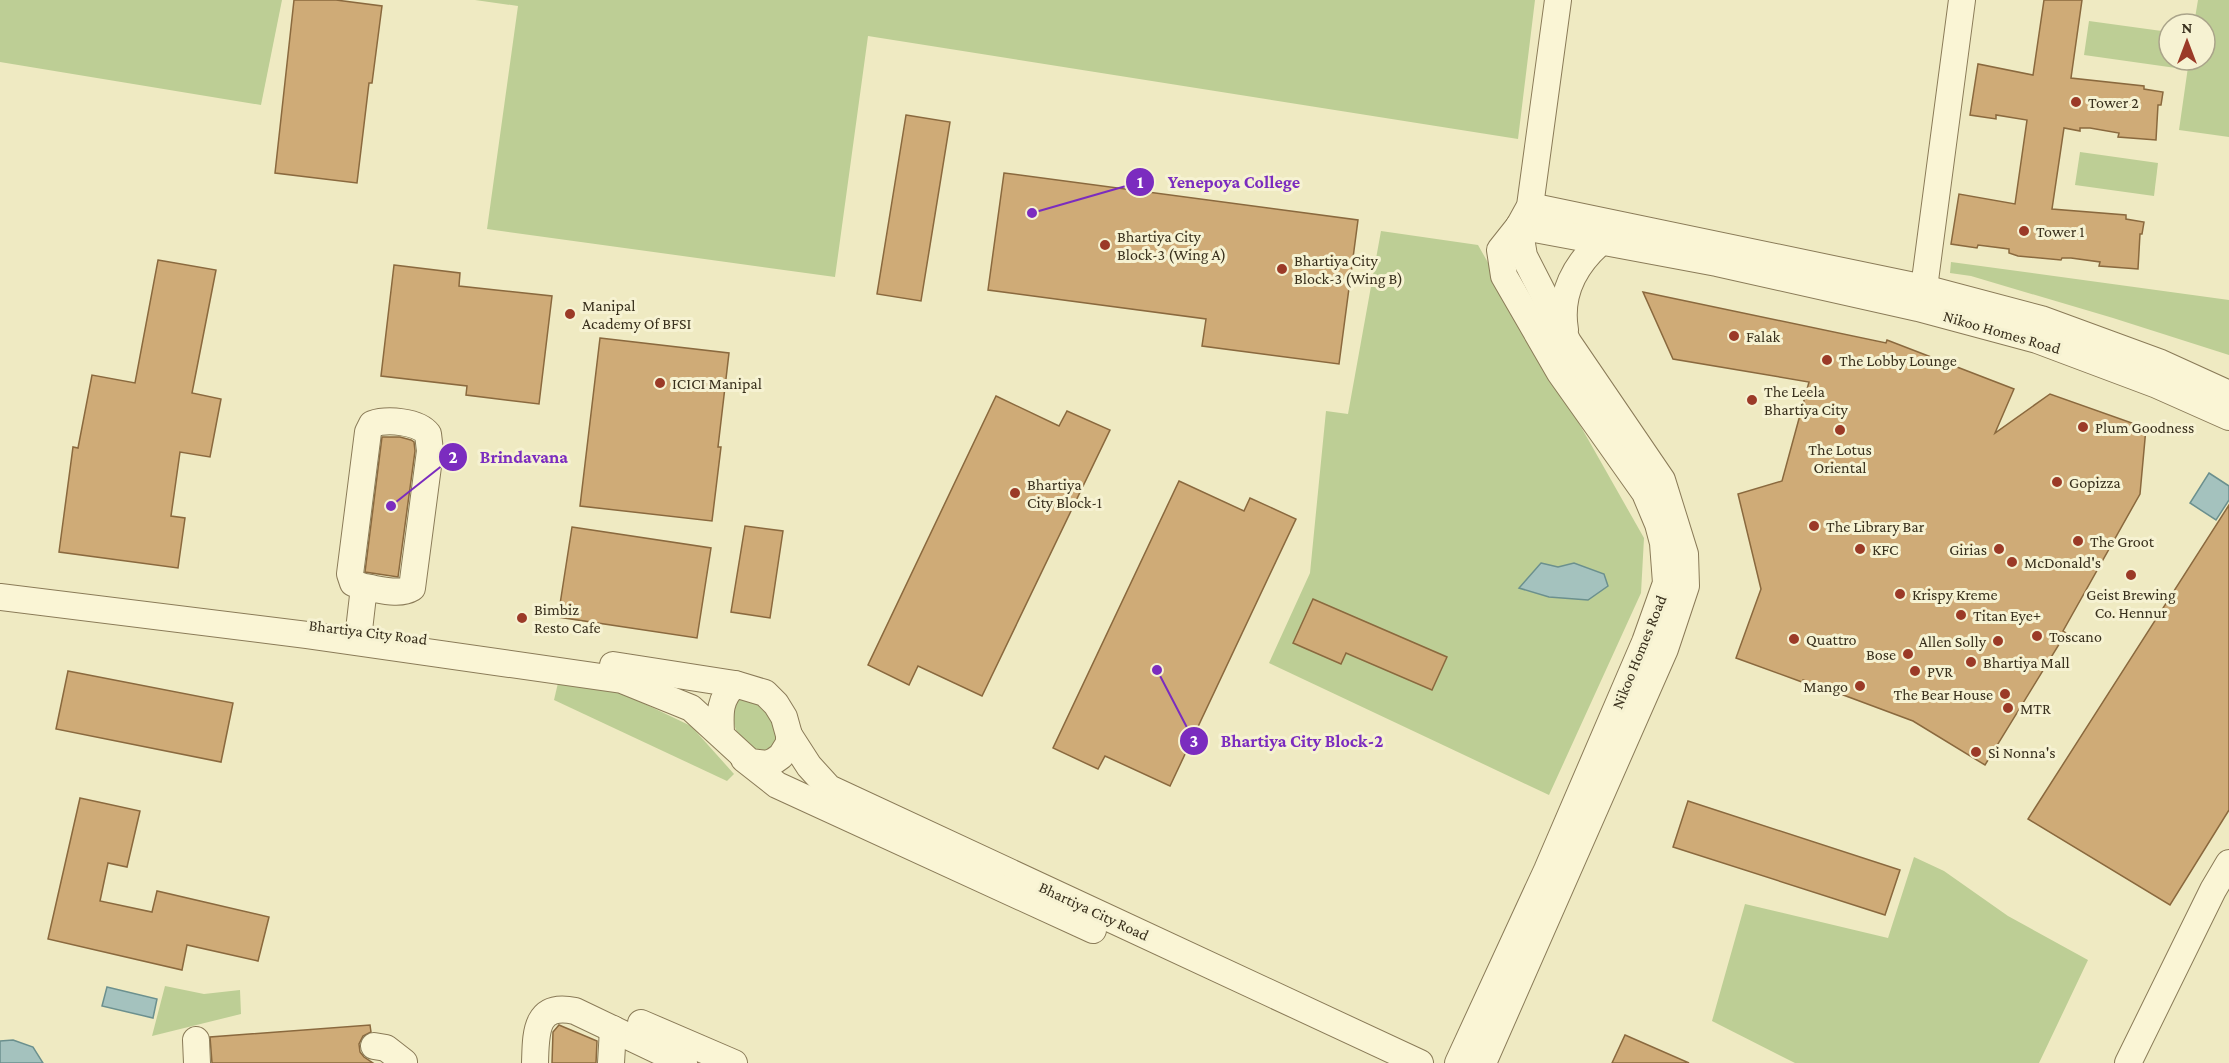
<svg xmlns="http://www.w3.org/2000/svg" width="2229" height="1063" viewBox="0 0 2229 1063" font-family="'Crimson Pro',serif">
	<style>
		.green { fill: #bdce95 }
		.water { fill: #a4c2be; stroke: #6b908e; stroke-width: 1.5 }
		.building { fill: #cfab77; stroke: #8a693e; stroke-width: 1.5 }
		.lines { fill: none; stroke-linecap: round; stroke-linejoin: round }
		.minor-casing { stroke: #8a7b58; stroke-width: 28 }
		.minor { stroke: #faf5d5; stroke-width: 26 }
		.poi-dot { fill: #9b3a27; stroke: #f6f2d2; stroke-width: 2 }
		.labels { text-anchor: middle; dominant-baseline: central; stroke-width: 6; stroke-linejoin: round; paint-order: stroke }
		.poi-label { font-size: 16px; fill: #39301d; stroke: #f6f2d2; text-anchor: start }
		.street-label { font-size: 16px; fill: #39301d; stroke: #f6f2d2 }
		.leader { fill: none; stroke: #7b2cbf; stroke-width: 2 }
		.callout-dot { fill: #7b2cbf; stroke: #f6f2d2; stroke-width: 2 }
		.mark-label { font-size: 18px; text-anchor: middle; font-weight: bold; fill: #fff }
		.callout-label { font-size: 18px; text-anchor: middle; font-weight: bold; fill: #7b2cbf; stroke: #f6f2d2; stroke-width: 6; stroke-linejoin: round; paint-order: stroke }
	</style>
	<rect width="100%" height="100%" fill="#efeac2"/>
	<!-- green -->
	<g class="green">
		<polygon points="0,0 282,0 261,105 0,62"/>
		<polygon points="475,0 1535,0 1518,139 868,36 835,277 487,229 518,6"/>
		<polygon points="2198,0 2229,0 2229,137 2179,130 2189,60 2205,60 2205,24 2194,24"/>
		<polygon points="2089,21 2169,32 2169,60 2177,60 2176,68 2084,55"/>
		<polygon points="2080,152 2158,163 2154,196 2075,185"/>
		<polygon points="1381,231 1478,245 1644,538 1641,593 1549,795 1269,663 1310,573 1326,411 1348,414"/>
		<polygon points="1951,262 2229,300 2229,355 2113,318 1971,276 1950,273"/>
		<polygon points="558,683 620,692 691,726 734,774 727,781 554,700"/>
		<path d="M 738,697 L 762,701 L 782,741 L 767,756 C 738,744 737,738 731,710 Z"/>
		<polygon points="1914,857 1944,871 2008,916 2088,960 2039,1063 1795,1063 1712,1021 1745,904 1888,938"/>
		<polygon points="165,986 204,994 240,990 241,1014 152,1036"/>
	</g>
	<!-- water -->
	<g class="water">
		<polygon points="2209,473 2229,486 2229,500 2216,520 2190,503"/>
		<polygon points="1541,563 1558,567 1574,563 1604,574 1608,586 1588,600 1549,597 1519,588"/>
		<polygon points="107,987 157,999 153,1018 102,1006"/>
		<polygon points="13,1040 33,1047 43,1063 0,1063 0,1041"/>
	</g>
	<!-- building -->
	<g class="building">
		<polygon points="294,0 336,0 382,6 372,83 369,83 357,183 275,173"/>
		<polygon points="2044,0 2082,0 2071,78 2144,86 2144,89 2163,92 2161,105 2158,105 2156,140 2118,137 2119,133 2090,128 2080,128 2080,131 2064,128 2052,209 2126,215 2126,219 2144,222 2142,234 2140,234 2138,269 2099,266 2100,262 2071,258 2062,258 2061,260 2018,256 2009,253 2009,249 1978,245 1977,248 1951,244 1959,194 2015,204 2027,120 1996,115 1996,119 1970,115 1978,64 2033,75"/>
		<polygon points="906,115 950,122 921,301 877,294"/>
		<polygon points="1004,173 1358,220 1339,364 1202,346 1206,319 988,290"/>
		<polygon points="158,260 216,270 192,393 221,399 210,457 180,452 171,516 185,518 178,568 59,552 73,447 78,448 92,375 135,383"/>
		<polygon points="394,265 460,273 459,286 552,296 539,404 466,395 467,386 381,376"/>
		<polygon points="1643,292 1886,343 1887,340 2014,389 1995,433 2050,394 2146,428 2140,494 2063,631 2066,633 1985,765 1913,721 1803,680 1802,682 1736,658 1761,589 1738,494 1782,481 1809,382 1673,359"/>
		<polygon points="600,338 729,353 718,447 721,447 712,521 580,506"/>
		<polygon points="996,396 1059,426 1067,411 1110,430 982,696 918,666 909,685 868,665"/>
		<polygon points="382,437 400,437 411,440 414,442 415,451 398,577 365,572"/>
		<polygon points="1179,481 1244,511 1250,498 1296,519 1170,786 1105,756 1098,769 1053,748"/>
		<polygon points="2229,505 2229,810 2170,905 2028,819"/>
		<polygon points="745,526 783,531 770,618 731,612"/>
		<polygon points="572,527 711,548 697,638 558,617"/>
		<polygon points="1313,599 1447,657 1432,690 1346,653 1341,664 1293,643"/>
		<polygon points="68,671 233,703 221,762 56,729"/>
		<polygon points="80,798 140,811 127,867 108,863 100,901 152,912 157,891 269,917 258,961 187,945 182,970 48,939"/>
		<polygon points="1688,801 1900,870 1885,915 1673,847"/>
		<polygon points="370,1025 371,1032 363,1036 359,1044 360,1052 364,1057 373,1063 212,1063 210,1037"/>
		<polygon points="559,1025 597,1041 596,1063 552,1063 553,1032"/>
		<polygon points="1625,1035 1689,1063 1612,1063"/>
	</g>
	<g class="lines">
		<!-- minor casing -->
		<g class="minor-casing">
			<g id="minor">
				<polyline points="1530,206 1924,288 2041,319 2161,363 2229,394"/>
				<polyline points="1519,226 1717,263 1918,308 2037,340 2157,385 2229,417"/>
				<polyline points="1924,288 1962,0"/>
				<path d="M 1565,330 C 1559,294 1575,264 1602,241"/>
				<path d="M 0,597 L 307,635 L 622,680 L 691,708 L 750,762 L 767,764 L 774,761 L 781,756 L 789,743 L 789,735 L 784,717 L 776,704 L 765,693 L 735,684 C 719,699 720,713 721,733"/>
				<path d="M 359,630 L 364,587 L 353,583 L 350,574 L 368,432 L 372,424 C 387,419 418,421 428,434 L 430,451 L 412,588 C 399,596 379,589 364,587"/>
				<polyline points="613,665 735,684"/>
				<polyline points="789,735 809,766 829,788 1420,1063"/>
				<polyline points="744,759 777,785 1093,930"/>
				<polyline points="641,1023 734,1063"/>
				<polyline points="196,1040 197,1063"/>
				<polyline points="374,1046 386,1048 404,1062"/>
				<path d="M 535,1063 C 536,1035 534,1002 575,1011 L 684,1063"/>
				<polyline points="611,1063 613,1029"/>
				<polyline points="1458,1063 1547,870 1645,642 1666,583 1663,543 1658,524 1645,493 1560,373 1504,276 1500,250 1519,226 1530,206 1558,0"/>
				<polyline points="1483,1063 1665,649 1686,586 1685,554 1662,480 1568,342 1524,256 1519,226"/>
				<polyline points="2128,1063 2213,890 2229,863"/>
			</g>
		</g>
		<!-- minor -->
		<use href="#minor" class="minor"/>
	</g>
	<!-- markers -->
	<g class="poi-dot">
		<circle cx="2076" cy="102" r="6"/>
		<circle cx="2024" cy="231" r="6"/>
		<circle cx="1105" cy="245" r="6"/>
		<circle cx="1282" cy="269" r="6"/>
		<circle cx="570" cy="314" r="6"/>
		<circle cx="1734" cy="336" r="6"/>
		<circle cx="1827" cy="360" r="6"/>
		<circle cx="660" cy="383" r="6"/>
		<circle cx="1752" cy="400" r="6"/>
		<circle cx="2083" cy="427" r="6"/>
		<circle cx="1840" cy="430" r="6"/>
		<circle cx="2057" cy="482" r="6"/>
		<circle cx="1015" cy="493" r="6"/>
		<circle cx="1814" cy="526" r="6"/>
		<circle cx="2078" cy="541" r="6"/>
		<circle cx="1860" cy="549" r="6"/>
		<circle cx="1999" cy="549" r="6"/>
		<circle cx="2012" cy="562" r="6"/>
		<circle cx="2131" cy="575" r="6"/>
		<circle cx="1900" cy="594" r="6"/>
		<circle cx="1961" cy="615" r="6"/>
		<circle cx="522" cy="618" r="6"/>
		<circle cx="2037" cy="636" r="6"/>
		<circle cx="1794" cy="639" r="6"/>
		<circle cx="1998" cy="641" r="6"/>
		<circle cx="1908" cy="654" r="6"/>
		<circle cx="1971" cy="662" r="6"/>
		<circle cx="1915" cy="671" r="6"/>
		<circle cx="1860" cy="686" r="6"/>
		<circle cx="2005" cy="694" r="6"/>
		<circle cx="2008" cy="708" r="6"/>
		<circle cx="1976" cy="752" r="6"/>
	</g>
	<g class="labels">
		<!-- poi labels -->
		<g class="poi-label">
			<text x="2088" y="102">Tower 2</text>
			<text x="2036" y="231">Tower 1</text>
			<text x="1117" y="236">Bhartiya City<tspan x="1117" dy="18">Block-3 (Wing A)</tspan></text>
			<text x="1294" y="260">Bhartiya City<tspan x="1294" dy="18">Block-3 (Wing B)</tspan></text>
			<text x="582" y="305">Manipal<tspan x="582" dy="18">Academy Of BFSI</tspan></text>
			<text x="1746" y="336">Falak</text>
			<text x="1839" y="360">The Lobby Lounge</text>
			<text x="672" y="383">ICICI Manipal</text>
			<text x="1764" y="391">The Leela<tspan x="1764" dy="18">Bhartiya City</tspan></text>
			<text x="2095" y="427">Plum Goodness</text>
			<text x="1840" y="449" text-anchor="middle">The Lotus<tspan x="1840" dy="18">Oriental</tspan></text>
			<text x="2069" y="482">Gopizza</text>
			<text x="1027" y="484">Bhartiya<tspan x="1027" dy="18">City Block-1</tspan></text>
			<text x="1826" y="526">The Library Bar</text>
			<text x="2090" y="541">The Groot</text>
			<text x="1872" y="549">KFC</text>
			<text x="1987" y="549" text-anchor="end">Girias</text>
			<text x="2024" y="562">McDonald's</text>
			<text x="1912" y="594">Krispy Kreme</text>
			<text x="2131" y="594" text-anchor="middle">Geist Brewing<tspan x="2131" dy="18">Co. Hennur</tspan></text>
			<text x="534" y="609">Bimbiz<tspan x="534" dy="18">Resto Cafe</tspan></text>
			<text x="1973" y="615">Titan Eye+</text>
			<text x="2049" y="636">Toscano</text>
			<text x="1806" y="639">Quattro</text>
			<text x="1986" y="641" text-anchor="end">Allen Solly</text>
			<text x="1896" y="654" text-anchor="end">Bose</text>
			<text x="1983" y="662">Bhartiya Mall</text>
			<text x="1927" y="671">PVR</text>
			<text x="1848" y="686" text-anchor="end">Mango</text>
			<text x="1993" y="694" text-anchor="end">The Bear House</text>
			<text x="2020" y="708">MTR</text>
			<text x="1988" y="752">Si Nonna's</text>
		</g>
		<!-- street labels -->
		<g class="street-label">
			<text transform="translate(2002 332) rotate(16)">Nikoo Homes Road</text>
			<text transform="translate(368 632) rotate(7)">Bhartiya City Road</text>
			<text transform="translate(1639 652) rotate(-68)">Nikoo Homes Road</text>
			<text transform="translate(1094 911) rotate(25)">Bhartiya City Road</text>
		</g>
	</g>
	<!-- callouts -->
	<path class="leader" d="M1032 213L1140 182M391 506L453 457M1157 670L1194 741"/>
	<g class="callout-dot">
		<circle cx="1032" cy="213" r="6"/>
		<circle cx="391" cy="506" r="6"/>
		<circle cx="1157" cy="670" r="6"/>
		<circle cx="1140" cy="182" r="15"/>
		<circle cx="453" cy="457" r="15"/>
		<circle cx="1194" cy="741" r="15"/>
	</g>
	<g class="mark-label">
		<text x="1140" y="188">1</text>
		<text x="453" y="463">2</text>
		<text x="1194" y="747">3</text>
	</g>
	<g class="callout-label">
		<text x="1234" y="188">Yenepoya College</text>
		<text x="524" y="463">Brindavana</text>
		<text x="1302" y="747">Bhartiya City Block-2</text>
	</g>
	<!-- north arrow -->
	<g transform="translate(2187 42)"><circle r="28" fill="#f6f2d2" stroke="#aaa48a" stroke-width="1.5"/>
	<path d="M0-4.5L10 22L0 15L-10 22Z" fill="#9b3a27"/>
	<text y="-9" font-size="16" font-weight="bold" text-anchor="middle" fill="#39301d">N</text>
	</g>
</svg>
